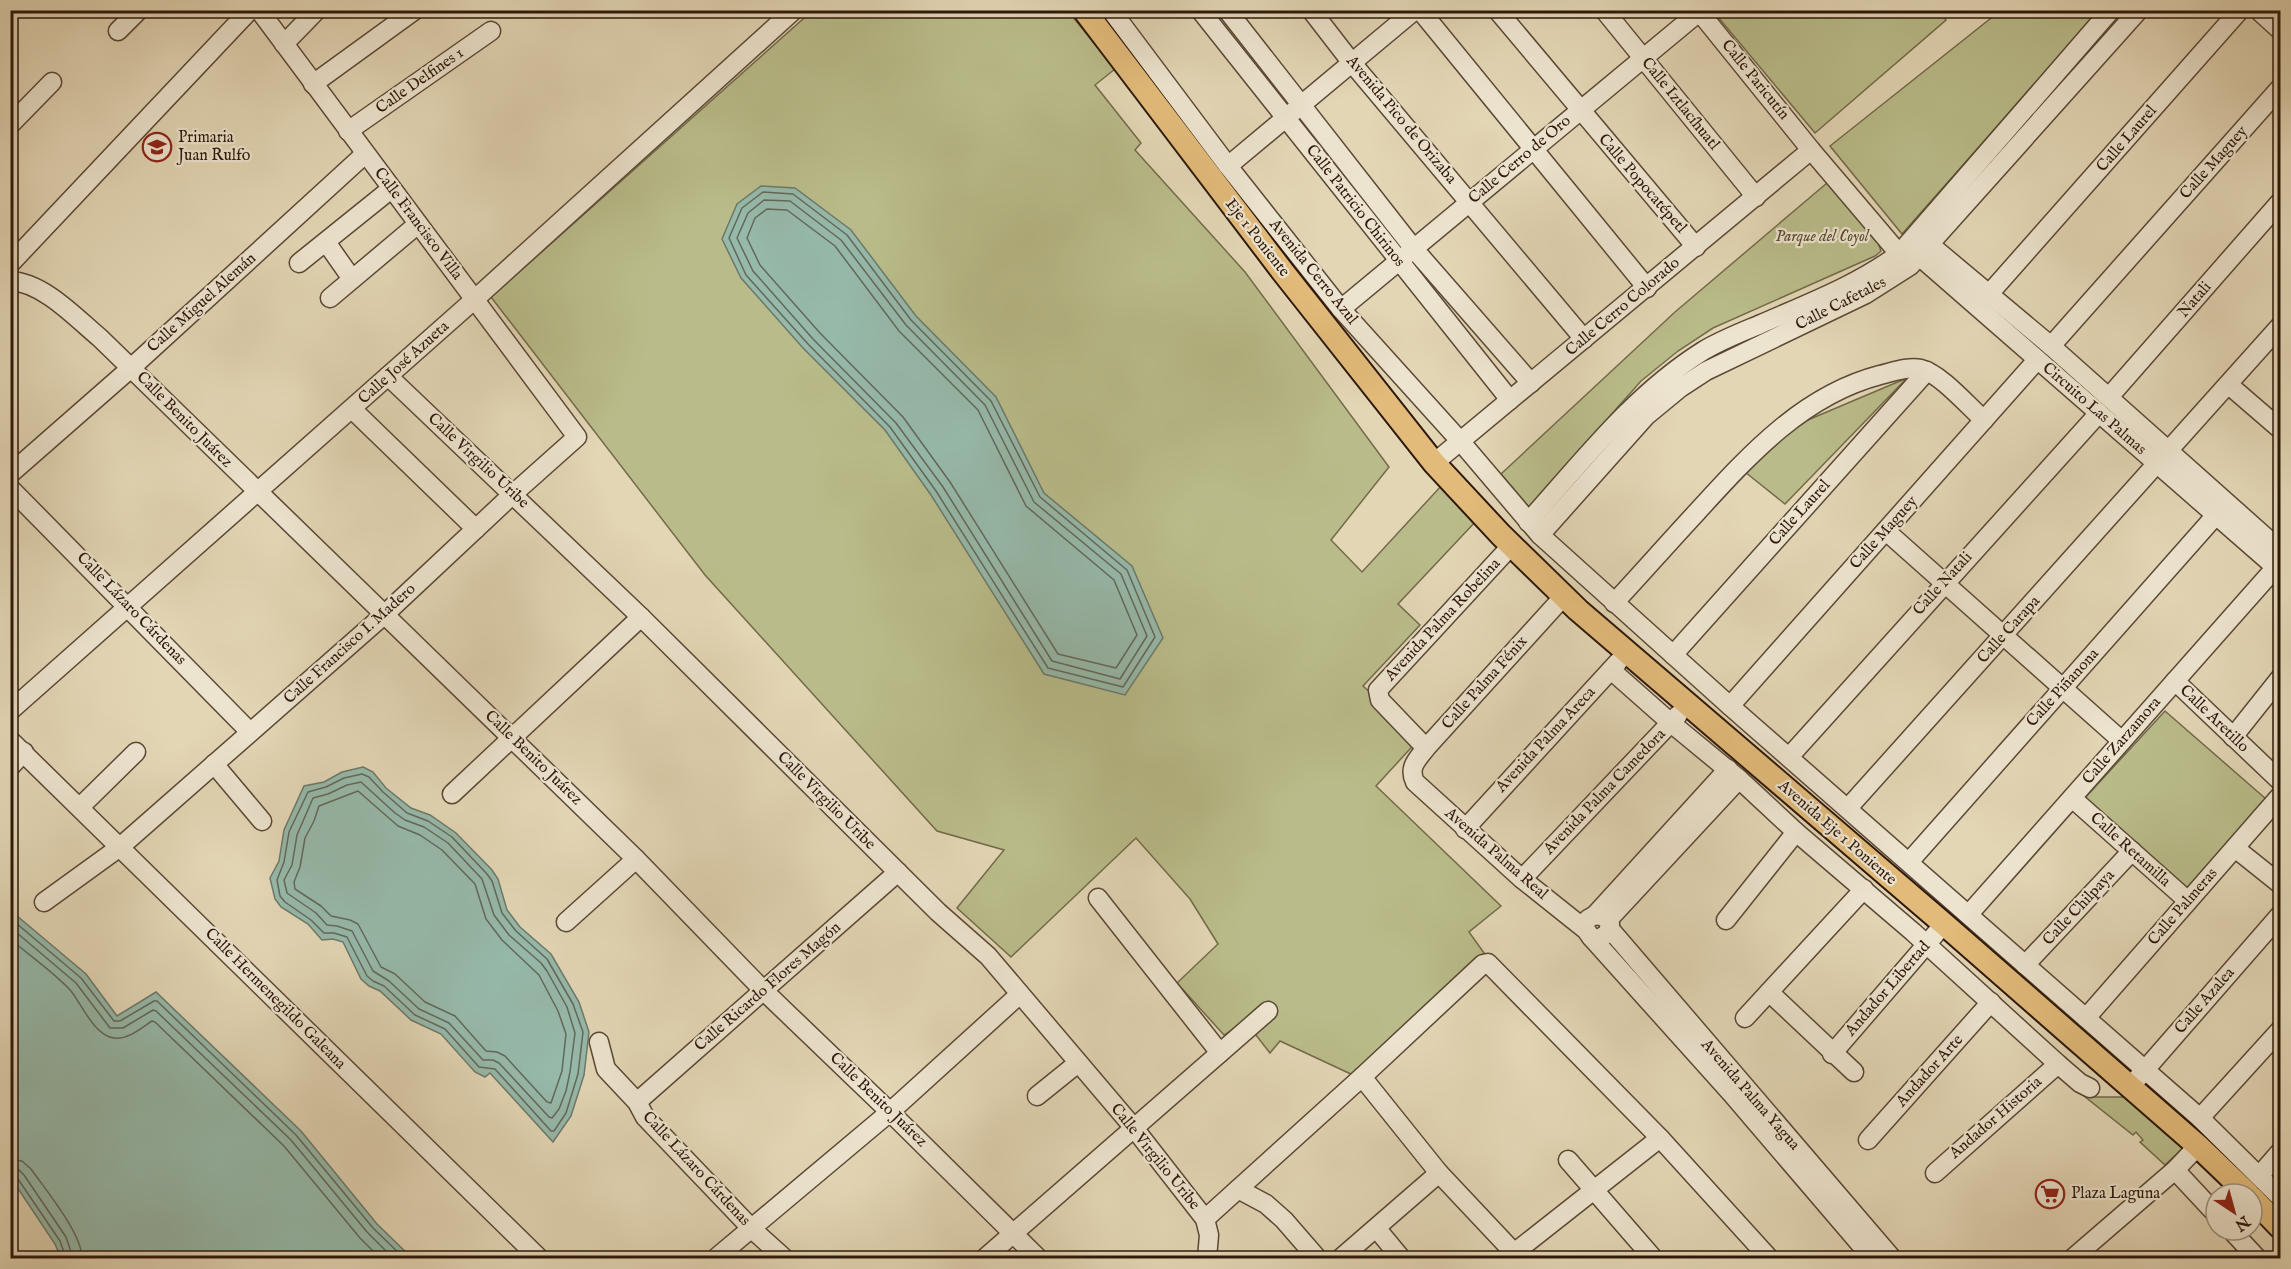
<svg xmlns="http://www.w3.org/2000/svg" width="2291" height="1269" viewBox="0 0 2291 1269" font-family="'IM FELL English',serif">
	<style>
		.green { fill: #b9bc8a; stroke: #736a4a; stroke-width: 1.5 }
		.water { fill: #96b9aa; stroke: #6c796a; stroke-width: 1.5 }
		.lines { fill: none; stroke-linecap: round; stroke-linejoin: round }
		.shore { stroke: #62685a; stroke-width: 1.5 }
		.minor-casing { stroke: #5a4836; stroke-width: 21 }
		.major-casing { stroke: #2d180b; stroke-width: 26 }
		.minor { stroke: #ede4cf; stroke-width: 18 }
		.major { stroke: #e2bb7a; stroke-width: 22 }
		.labels { text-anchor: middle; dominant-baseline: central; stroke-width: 4.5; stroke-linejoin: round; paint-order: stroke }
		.street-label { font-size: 16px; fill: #2d180b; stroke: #ede4cf }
		.poi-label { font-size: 16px; fill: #2d180b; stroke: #ede4cf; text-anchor: start }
		.park-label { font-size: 16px; font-style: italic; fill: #574931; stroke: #ede4cf }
	</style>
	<rect width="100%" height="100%" fill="#e3d6b5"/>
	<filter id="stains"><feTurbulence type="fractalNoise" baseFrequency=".00333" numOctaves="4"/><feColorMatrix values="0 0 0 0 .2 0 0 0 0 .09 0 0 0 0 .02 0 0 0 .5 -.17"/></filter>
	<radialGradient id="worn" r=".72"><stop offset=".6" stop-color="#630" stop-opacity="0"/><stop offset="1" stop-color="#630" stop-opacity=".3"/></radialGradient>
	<!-- green -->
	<g class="green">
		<polygon points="1939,10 1946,20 1815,133 1713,11"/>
		<polygon points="812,11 1068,11 1115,69 1095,85 1141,143 1135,150 1245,272 1389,467 1331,540 1362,572 1442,485 1477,520 1398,604 1420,625 1363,686 1420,738 1376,786 1501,906 1469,932 1484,953 1353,1075 1280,1041 1270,1053 1245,1021 1224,1035 1177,983 1218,944 1190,899 1136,838 1011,957 957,908 1004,850 937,831 705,575 491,297"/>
		<polygon points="2000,11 2099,11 1902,234 1830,146"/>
		<polygon points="1827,183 1878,243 1881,251 1875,256 1713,328 1678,351 1641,381 1529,507 1501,474 1675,312"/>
		<polygon points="1907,378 1785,504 1745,472 1789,428"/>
		<polygon points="2165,711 2266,799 2186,893 2083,800"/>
		<polygon points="2089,1092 2095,1097 2126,1097 2183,1148 2165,1165 2140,1142 2143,1140 2136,1132 2133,1135 2084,1096"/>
	</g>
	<!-- water -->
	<g class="water">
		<polygon points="761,186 795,188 851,230 916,316 996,397 1044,493 1132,566 1163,638 1125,695 1044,674 931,495 885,430 803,348 741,278 722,239 737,204"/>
		<polygon points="363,767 373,772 386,788 411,808 430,815 456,833 492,870 498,879 507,910 520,927 551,954 579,1002 589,1032 584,1075 571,1116 553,1142 490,1073 485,1077 475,1072 441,1034 411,1020 380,991 369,986 361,979 343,942 333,939 322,940 308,924 281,907 275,899 270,878 279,861 284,830 304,786 324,782 342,772"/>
		<polygon points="10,910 86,974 117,1016 156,992 301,1131 377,1224 412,1258 61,1258 55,1244 11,1178"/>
	</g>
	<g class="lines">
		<!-- shore -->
		<g class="shore">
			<polygon points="763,192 793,194 847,235 911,320 991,401 1040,497 1127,570 1155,637 1123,687 1048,668 936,491 890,427 808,344 746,275 729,238 742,208"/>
			<polygon points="764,200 790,201 841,240 906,325 985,405 1034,502 1121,574 1147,636 1120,679 1052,661 943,487 896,423 813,339 753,271 737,238 748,213"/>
			<polygon points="767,209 787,210 835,246 899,331 978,410 1026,506 1114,580 1137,635 1116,668 1058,654 950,482 903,417 820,333 760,265 747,238 755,218"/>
			<polygon points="362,774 369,777 383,792 407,813 428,821 452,837 487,874 492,881 502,913 516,931 547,959 573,1004 583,1032 578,1074 566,1113 554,1131 551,1131 495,1069 479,1067 445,1029 415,1015 384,986 373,981 367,976 347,937 334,933 324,933 311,920 285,902 280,896 277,880 284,862 289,832 308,792 326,787 344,778"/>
			<polygon points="361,782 395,813 405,820 424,827 448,843 482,879 494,915 509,935 541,963 547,971 567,1007 575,1033 570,1072 566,1091 559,1109 552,1118 549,1117 499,1063 493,1060 483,1060 449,1023 419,1009 389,981 373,971 352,931 337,926 327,925 316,913 287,893 284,880 292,865 297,835 313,798 328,794 347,785"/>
			<polygon points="358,791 398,826 420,835 442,850 475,884 486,919 502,940 539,975 558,1011 566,1034 562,1071 551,1103 547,1102 505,1056 497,1052 486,1051 455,1016 425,1002 395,974 381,967 358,924 350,920 331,916 321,906 295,889 294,882 300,867 305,838 314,821 319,806"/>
			<polyline points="10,918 81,978 114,1021 120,1021 154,1001 157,1001 296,1135 373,1228 404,1258"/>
			<polyline points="10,927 76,983 110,1028 123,1028 153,1010 156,1011 291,1140 367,1232 393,1258"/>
			<path d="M 10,939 C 29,955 55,973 71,991 C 82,1005 94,1035 114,1038 C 128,1040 141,1028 152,1021 L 155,1022 L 284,1146 L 360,1238 L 380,1258"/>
			<path d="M 10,1159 L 22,1161 L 31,1169 C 46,1190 82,1234 82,1258"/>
			<polyline points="10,1168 18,1169 24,1175 66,1237 73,1258"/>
			<polyline points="10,1176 18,1179 60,1241 66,1258"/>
		</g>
		<!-- minor casing -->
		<g class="minor-casing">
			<g id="minor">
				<polyline points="1111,10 1228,166 1341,309 1461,442 1540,535 1730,706 2200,1118 2280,1197"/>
				<polyline points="1200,10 1510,400"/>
				<polyline points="1227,10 1414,249 1531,383"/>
				<polyline points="1311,10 1352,63 1584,339"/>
				<polyline points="1420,10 1647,288"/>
				<polyline points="1497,10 1696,247"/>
				<polyline points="1604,10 1756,197"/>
				<polyline points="1698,10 1811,150 1907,263"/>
				<polyline points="2258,10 2280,30"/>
				<polyline points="118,31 139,10"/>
				<polyline points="284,44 317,10"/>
				<polyline points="313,84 415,10"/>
				<polyline points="10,125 52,82"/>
				<polyline points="348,131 491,31"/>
				<polyline points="1228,166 1415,10"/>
				<polyline points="1922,238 2051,346 2280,550"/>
				<polyline points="326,242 352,279"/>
				<polyline points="1911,249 2280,571"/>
				<polyline points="299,263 391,189"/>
				<polyline points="10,264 250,10"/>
				<path d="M 10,281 C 43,282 76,318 100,338 L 636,859 L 764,991 L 890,1112 L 1038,1258"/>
				<polyline points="1989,294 2240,10"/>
				<polyline points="330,298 418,224"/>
				<polyline points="1341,309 1699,12"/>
				<polyline points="2051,346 2280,88"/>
				<polyline points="388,376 641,617 938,912 988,956 1134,1128 1205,1219 1209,1235 1207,1258"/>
				<polyline points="2229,385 2280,429"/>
				<polyline points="2109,397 2280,202"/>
				<polyline points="352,409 476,529"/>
				<polyline points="1434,463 1811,150"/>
				<polyline points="10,474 131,368 365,154"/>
				<polyline points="10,488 250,732"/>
				<path d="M 1528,522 C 1582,462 1633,395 1703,351 C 1721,340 1742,332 1761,324 C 1809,303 1857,285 1899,254 L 2111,10"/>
				<polyline points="1886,531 2122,741"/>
				<polyline points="1540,535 1646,416 1680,388 1706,371 1866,294 1910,266 2139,10"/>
				<path d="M 1564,596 L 1426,748 C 1417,760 1408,767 1415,782 L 1522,879 L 1586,930 L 1591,937 L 1599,939 L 1608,933 L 1610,924 L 1605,917 L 1595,915"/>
				<path d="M 1614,603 C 1642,573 1669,542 1697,512 C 1749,455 1803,395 1880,375 C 1893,372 1908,366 1921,369 C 1941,374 1968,406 1984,420"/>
				<polyline points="1673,655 1927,371"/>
				<polyline points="1611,670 1671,723 1739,779 1796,832 1913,932 2058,1064 2080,1083 2090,1088"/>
				<polyline points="2175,681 2280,781"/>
				<polyline points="1730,706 2037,360"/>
				<polyline points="10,711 475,299 794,10"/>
				<polyline points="2233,737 2280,678"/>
				<polyline points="10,740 539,1258"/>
				<polyline points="1426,748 1380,700 1378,690 1511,546"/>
				<polyline points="1789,757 2099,413"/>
				<polyline points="214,764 262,821"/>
				<polyline points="10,767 24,752"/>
				<polyline points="452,794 641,617"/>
				<polyline points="2072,798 2188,901"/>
				<polyline points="80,807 136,752"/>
				<polyline points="1848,808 2280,326"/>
				<polyline points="1465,829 1618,662"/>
				<polyline points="2235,848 2280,884"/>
				<polyline points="1909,862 2216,515"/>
				<polyline points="1522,879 1678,715"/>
				<polyline points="1098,898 1220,1053"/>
				<polyline points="44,902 120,847 385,614 513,494 577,437 259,10"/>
				<polyline points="1969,914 2276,567"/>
				<polyline points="1588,919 1595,915 1728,769"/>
				<polyline points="1608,920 1739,779"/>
				<polyline points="1726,920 1796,832"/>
				<polyline points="566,922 636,859"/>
				<polyline points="1610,929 1892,1258"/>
				<polyline points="1591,937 1731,1093 1872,1258"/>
				<polyline points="2025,965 2132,851"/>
				<polyline points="1769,992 1854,1072"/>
				<polyline points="1745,1018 1864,889"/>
				<polyline points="2086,1018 2280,796"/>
				<polyline points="599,1042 606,1069 637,1102 645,1117 752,1229 784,1258"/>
				<polyline points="1832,1054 1944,924"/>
				<polyline points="1362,1077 1439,1173 1519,1258"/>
				<polyline points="2137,1079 2280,915"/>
				<polyline points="1037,1096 1078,1063"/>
				<polyline points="637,1102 898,872"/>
				<polyline points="2200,1118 2280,1030"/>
				<polyline points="1868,1140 1991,1002"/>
				<polyline points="1568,1160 1653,1258"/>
				<polyline points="2175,1170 2216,1214"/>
				<polyline points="1935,1173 2058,1064"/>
				<polyline points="2260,1175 2280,1152"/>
				<polyline points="1238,1189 1266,1204 1284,1220 1317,1258"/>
				<polyline points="1205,1219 1362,1077 1483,964 1488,963 1660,1138 1769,1258"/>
				<polyline points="1377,1229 1401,1258"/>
				<polyline points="2231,1230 2257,1258"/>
				<polyline points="1514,1253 1660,1138"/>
				<polyline points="716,1258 890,1112 1020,994"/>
				<polyline points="985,1258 1268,1011"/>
				<polyline points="1341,1258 1439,1173"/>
				<polyline points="2073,1258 2175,1170 2198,1146"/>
			</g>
		</g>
		<!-- major casing -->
		<g class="major-casing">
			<g id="major">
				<polyline points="1084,10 1283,272 1434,463 1501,535 1578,610 1944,924 2198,1146 2248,1194"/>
				<polyline points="2252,1198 2280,1227"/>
			</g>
		</g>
		<!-- minor -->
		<use href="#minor" class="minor"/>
		<!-- major -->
		<use href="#major" class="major"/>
	</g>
	<!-- icons -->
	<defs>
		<g id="school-ring" transform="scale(1.5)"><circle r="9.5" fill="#ede4cf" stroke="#8f2418" stroke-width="1.5"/><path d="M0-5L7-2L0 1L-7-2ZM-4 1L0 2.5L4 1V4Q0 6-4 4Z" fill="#8f2418"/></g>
		<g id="supermarket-ring" transform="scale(1.5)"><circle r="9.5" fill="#ede4cf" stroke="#8f2418" stroke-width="1.5"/><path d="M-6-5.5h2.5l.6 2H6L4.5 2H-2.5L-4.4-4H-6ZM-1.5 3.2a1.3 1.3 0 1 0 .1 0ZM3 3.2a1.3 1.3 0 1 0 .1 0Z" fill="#8f2418"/></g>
	</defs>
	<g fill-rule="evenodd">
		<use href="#school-ring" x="157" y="147"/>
		<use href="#supermarket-ring" x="2050" y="1194"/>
	</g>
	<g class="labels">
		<!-- street labels -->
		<g class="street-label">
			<text transform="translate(1755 80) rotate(51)">Calle Paricutín</text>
			<text transform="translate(420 81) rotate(-35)">Calle Delfines 1</text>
			<text transform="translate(1680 104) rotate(51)">Calle Iztlacíhuatl</text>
			<text transform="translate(1401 120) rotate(50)">Avenida Pico de Orizaba</text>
			<text transform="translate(2127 139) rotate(-49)">Calle Laurel</text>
			<text transform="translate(1520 160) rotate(-40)">Calle Cerro de Oro</text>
			<text transform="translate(2214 163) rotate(-48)">Calle Maguey</text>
			<text transform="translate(1642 184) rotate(49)">Calle Popocatépetl</text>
			<text transform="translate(1355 206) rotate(52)">Calle Patricio Chirinos</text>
			<text transform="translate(418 224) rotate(53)">Calle Francisco Villa</text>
			<text transform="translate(1257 238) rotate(52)">Eje 1 Poniente</text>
			<text transform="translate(1313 272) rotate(51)">Avenida Cerro Azul</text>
			<text transform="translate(2195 300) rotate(-49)">Natali</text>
			<text transform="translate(202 303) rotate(-42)">Calle Miguel Alemán</text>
			<text transform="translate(1841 304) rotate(-27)">Calle Cafetales</text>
			<text transform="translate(1623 307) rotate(-40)">Calle Cerro Colorado</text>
			<text transform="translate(404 363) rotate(-42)">Calle José Azueta</text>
			<text transform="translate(2094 409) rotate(41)">Circuito Las Palmas</text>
			<text transform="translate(184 420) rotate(45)">Calle Benito Juárez</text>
			<text transform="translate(478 461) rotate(43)">Calle Virgilio Uribe</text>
			<text transform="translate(1800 513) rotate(-48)">Calle Laurel</text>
			<text transform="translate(1884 533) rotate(-48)">Calle Maguey</text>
			<text transform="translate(1943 584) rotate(-48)">Calle Natali</text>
			<text transform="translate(131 609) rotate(46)">Calle Lázaro Cárdenas</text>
			<text transform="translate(1443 620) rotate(-47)">Avenida Palma Robelina</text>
			<text transform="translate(2009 630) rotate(-48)">Calle Carapa</text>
			<text transform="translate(350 644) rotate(-42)">Calle Francisco I. Madero</text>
			<text transform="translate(1485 683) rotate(-48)">Calle Palma Fénix</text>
			<text transform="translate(2063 688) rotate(-48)">Calle Piñanona</text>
			<text transform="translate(2214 719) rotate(44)">Calle Aretillo</text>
			<text transform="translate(1546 740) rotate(-47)">Avenida Palma Areca</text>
			<text transform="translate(2122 741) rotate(-49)">Calle Zarzamora</text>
			<text transform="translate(533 758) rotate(44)">Calle Benito Juárez</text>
			<text transform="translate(1605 792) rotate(-46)">Avenida Palma Camedora</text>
			<text transform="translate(826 801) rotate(45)">Calle Virgilio Uribe</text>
			<text transform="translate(1837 833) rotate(41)">Avenida Eje 1 Poniente</text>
			<text transform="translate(2130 850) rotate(42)">Calle Retamilla</text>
			<text transform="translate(1496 854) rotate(41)">Avenida Palma Real</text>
			<text transform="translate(2183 907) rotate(-49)">Calle Palmeras</text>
			<text transform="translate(2079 908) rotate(-47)">Calle Chilpaya</text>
			<text transform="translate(768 987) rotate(-41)">Calle Ricardo Flores Magón</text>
			<text transform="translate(1888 989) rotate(-49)">Andador Libertad</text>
			<text transform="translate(275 999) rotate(45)">Calle Hermenegildo Galeana</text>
			<text transform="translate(2205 1001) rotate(-49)">Calle Azalea</text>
			<text transform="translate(1930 1071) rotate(-48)">Andador Arte</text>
			<text transform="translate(1750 1095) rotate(49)">Avenida Palma Yagua</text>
			<text transform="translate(878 1100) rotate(44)">Calle Benito Juárez</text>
			<text transform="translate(1996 1118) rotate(-41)">Andador Historia</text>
			<text transform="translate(1155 1157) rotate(51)">Calle Virgilio Uribe</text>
			<text transform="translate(696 1169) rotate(47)">Calle Lázaro Cárdenas</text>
		</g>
		<!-- poi labels -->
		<g class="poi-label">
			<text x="178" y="138">Primaria<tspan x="178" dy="18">Juan Rulfo</tspan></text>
			<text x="2071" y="1194">Plaza Laguna</text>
		</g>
		<!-- park labels -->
		<g class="park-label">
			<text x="1822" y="237">Parque del Coyol</text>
		</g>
	</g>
	<!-- margin -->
	<rect width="2291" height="1269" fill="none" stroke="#e3d6b5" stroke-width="36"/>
	<rect x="12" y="12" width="2267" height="1245" fill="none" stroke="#2d180b" stroke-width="3"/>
	<rect x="18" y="18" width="2255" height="1233" fill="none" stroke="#2d180b" stroke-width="1.5"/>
	<!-- north arrow -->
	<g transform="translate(2234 1212) rotate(144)"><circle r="28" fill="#ede4cf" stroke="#a09281" stroke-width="1.5"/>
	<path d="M0-4.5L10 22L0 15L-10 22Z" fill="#8f2418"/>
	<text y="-9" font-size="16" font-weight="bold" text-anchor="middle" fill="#2d180b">N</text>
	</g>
	<rect width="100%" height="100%" filter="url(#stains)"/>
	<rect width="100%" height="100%" fill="url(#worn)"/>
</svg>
